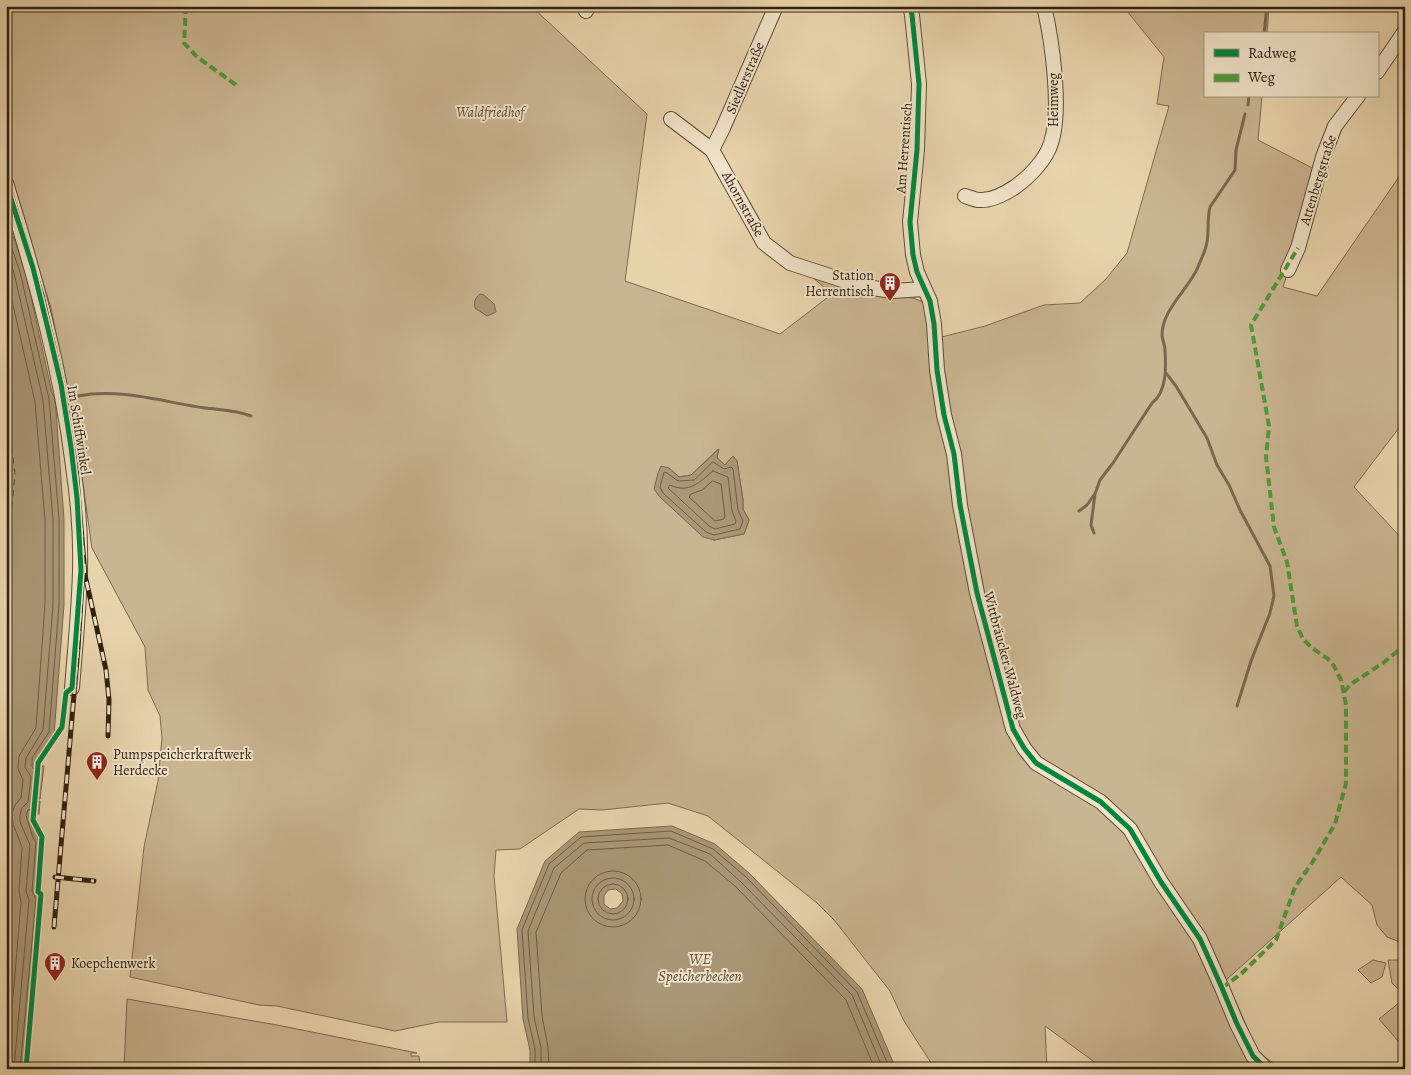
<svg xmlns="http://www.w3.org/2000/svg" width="1411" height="1075" viewBox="0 0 1411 1075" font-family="Alegreya,serif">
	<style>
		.green { fill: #c9b591; stroke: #7d6a50; fill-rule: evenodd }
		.water { fill: #aa9777; stroke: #7a674e; fill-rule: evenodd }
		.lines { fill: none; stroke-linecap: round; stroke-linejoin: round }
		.shore { stroke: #6e5c44; stroke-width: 1 }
		.stream { stroke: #7a674e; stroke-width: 3 }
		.ferry { stroke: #5b4a34; stroke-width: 1; stroke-dasharray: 6 5; stroke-linecap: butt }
		.minor-casing { stroke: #5f4d37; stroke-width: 16 }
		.minor { stroke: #f0e3c9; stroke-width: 14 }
		.rail-casing { stroke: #312010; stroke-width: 5 }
		.rail { stroke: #f0e3c9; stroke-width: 3; stroke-dasharray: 9; stroke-linecap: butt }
		.quiet { stroke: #509a3c; stroke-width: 4; stroke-dasharray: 8 4; stroke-linecap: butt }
		.cycleway-casing { stroke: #f0e3c9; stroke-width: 8 }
		.cycleway { stroke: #00873e; stroke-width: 5 }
		.labels { text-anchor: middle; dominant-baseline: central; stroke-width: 4; stroke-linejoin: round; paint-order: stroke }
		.street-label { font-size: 14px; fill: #312010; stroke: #f0e3c9 }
		.park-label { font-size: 14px; font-style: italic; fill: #574530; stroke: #f0e3c9 }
		.poi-label { font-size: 14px; fill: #312010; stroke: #f0e3c9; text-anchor: start }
		.water-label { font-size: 15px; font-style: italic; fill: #5b4a34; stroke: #f0e3c9 }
	</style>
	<rect width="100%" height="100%" fill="#e8d4ac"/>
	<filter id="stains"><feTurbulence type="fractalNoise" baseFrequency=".004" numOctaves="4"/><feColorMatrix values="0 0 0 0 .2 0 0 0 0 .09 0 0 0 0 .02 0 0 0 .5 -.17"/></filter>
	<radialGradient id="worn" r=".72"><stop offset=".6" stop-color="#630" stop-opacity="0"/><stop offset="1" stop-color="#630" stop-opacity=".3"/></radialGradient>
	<!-- green -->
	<g class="green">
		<path d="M 6,6 L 531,6 L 647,114 L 625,281 L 780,334 L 832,294 L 812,277 L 865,293 L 913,298 L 923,302 L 925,309 L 930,340 L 985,326 L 1044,305 L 1080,303 L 1106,279 L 1127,253 L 1169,106 L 1157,104 L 1164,57 L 1123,6 L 1269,6 L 1267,34 L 1205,34 L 1205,96 L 1262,96 L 1258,140 L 1320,172 L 1283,287 L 1317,296 L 1405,168 L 1405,420 L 1354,487 L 1405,542 L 1405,944 L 1387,937 L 1377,925 L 1372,905 L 1341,877 L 1226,980 L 1258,1052 L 1281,1069 L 1104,1069 L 1045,1026 L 1047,1069 L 935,1069 L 904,1021 L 890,991 L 834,920 L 817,903 L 708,816 L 668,803 L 602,810 L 579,809 L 520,849 L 496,850 L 494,876 L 507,1022 L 439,1022 L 395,1031 L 277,1006 L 259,1005 L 130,977 L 144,847 L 158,781 L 162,738 L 160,716 L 148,690 L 145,647 L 92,548 L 75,429 L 51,308 L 6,166 ZM 718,449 L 717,458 L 725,465 L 733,456 L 737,461 L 743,500 L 743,509 L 749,520 L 744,534 L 714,540 L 703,536 L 659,496 L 669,468 L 679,477 L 691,475 Z"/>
		<polygon points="1405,948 1405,996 1392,983 1388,960 1401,960"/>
		<polygon points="1373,960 1386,963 1382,977 1371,983 1358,970"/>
		<polygon points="1405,998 1405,1049 1379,1019"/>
		<polygon points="127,999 277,1025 417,1053 411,1053 411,1056 419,1056 420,1065 408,1066 409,1068 416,1069 124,1069"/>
	</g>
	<!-- water -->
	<g class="water">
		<polygon points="6,216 25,270 52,393 55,398 64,519 64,605 54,735 37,760 36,766 44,766 40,799 38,799 38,801 40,801 39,814 31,814 37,836 41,838 37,892 41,894 25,1069 6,1069"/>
		<path d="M 480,294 L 484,295 L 494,304 L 496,312 L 487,316 L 475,308 C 474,302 475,298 480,294 Z"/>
		<polygon points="719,449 717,458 725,465 733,456 737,461 743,500 743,509 749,520 744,534 714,540 703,537 659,496 654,489 658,473 661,466 669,468 679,477 691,475"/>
		<path d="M 672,826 L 715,844 L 749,873 L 862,989 L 896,1069 L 530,1069 L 530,1050 L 523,1019 L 517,929 L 545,861 L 579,832 ZM 616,889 L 622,894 L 623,901 L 617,908 L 610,909 L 604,904 L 604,896 L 608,890 Z"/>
	</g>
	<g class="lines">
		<!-- shore -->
		<g class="shore">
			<polyline points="6,231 20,272 49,399 59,519 59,605 49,732 32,758 32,767 38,773 34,808 28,810 26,815 33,838 36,842 32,891 36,899 20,1069"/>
			<polyline points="6,250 14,273 43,400 53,520 53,605 43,730 26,758 25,767 31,777 28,802 22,808 20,815 20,822 30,845 26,891 29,900 14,1069"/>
			<polyline points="6,274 35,402 45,520 45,604 36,728 19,756 18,769 23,780 21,798 15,805 12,814 13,824 22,847 19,891 21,902 7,1069"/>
			<polygon points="713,462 724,469 731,467 733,469 738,510 743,521 740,529 714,535 706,532 663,493 660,487 664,472 667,473 678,481 694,480"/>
			<path d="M 713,471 L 728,477 L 732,511 L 736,521 L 735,524 L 715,529 L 709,526 L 668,488 L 670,485 C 690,494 699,482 713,471 Z"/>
			<polygon points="713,481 721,484 725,516 724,519 715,521 689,497 691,494 702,490"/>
			<circle cx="613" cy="899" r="28"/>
			<circle cx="613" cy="899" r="21"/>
			<circle cx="613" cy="899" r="15"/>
			<polyline points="535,1069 535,1049 528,1018 522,930 549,864 581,837 671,831 713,849 746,877 857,992 890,1069"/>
			<polyline points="541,1069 541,1048 534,1017 528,931 554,868 584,843 669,838 710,854 741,882 852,995 883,1069"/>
			<polyline points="549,1069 548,1047 542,1016 536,932 561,873 587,850 668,845 705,861 736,887 846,1000 875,1069"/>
		</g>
		<!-- stream -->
		<g class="stream">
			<polyline points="1264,34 1267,6"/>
			<polyline points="1248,105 1249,96"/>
			<polyline points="1166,373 1176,386 1207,438 1217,465 1229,485 1240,510 1270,566 1274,596 1270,613 1251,661 1237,706"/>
			<path d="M 78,396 C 121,388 163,402 205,408 C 221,410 236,410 251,416"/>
			<polyline points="1079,511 1087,505 1094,495"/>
			<path d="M 1094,533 L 1091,525 L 1095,494 L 1100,480 L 1113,463 L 1152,403 C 1167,392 1166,367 1165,350 C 1165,345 1162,339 1162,335 C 1162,309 1189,289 1198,267 C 1201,259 1206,250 1207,242 C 1209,230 1207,219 1210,207 L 1235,170 L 1236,150 L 1245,114"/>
		</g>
		<!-- ferry -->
		<polyline class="ferry" points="6,403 15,473 6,574"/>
		<!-- minor casing -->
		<g class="minor-casing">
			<g id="minor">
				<polyline points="910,6 912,15 919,84 917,150 910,222 913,255 917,272 930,301 934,324 937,370 944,415 954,454 960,505 977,593 1013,729 1024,748 1036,763 1101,802 1130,829 1161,882 1200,939 1222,988 1237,1024 1253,1056 1266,1069"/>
				<polyline points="586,11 588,6"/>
				<polyline points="1377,72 1405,31"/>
				<polyline points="671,119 712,150 764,243 790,263 861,286 892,291 924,289"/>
				<polyline points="712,150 723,128 776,6"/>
				<path d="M 6,183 C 35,276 61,369 73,466 C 78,500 81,536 80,571 C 79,610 75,649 72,688"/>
				<path d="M 965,196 C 969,197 975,200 979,200 C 991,201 1006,193 1015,187 C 1029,177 1046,160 1051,143 C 1062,110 1052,40 1044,6"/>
				<polyline points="1288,270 1298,248 1323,157 1335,126 1358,96"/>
			</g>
		</g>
		<!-- minor -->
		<use href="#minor" class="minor"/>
		<!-- rail casing -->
		<g class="rail-casing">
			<g id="rail">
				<polyline points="6,177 42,295 65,395 76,467 85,575 106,670 109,700 108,736"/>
				<polyline points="55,877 94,881"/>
				<polyline points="54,927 78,648 82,584"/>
			</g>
		</g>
		<!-- rail -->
		<use href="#rail" class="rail"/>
		<!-- quiet -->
		<g class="quiet">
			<polyline points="186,6 184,43 197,57 239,87"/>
			<polyline points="1344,692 1351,684 1383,663 1405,645"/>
			<polyline points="1222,988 1242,973 1276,940 1295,887 1312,863 1335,824 1346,783 1346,705 1341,680 1334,666 1328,659 1312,648 1303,639 1297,626 1287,562 1274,527 1266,457 1269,426 1251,325 1298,248"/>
		</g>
		<!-- cycleway casing -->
		<g class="cycleway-casing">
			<g id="cycleway">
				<polyline points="910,6 912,15 919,84 917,150 910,222 913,255 917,272 930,301 934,324 937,370 944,415 954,454 960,505 977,593 1013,729 1024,748 1036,763 1101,802 1130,829 1161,882 1200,939 1222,988 1237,1024 1253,1056 1266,1069"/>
				<polyline points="6,183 33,268 48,329 61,384 71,447 77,498 81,570 72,688 66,693 62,727 38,763 38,766 33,820 42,837 38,892 41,894 26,1069"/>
			</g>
		</g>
		<!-- cycleway -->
		<use href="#cycleway" class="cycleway"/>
	</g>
	<!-- icons -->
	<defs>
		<g id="building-pin" transform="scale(1.125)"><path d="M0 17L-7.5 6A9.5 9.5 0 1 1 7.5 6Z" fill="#8f2418" stroke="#f0e3c9"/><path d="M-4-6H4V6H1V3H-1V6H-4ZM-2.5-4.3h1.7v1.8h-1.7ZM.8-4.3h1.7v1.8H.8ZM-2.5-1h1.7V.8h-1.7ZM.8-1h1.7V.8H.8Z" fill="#fff"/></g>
	</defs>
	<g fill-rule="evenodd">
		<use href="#building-pin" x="890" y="283"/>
		<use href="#building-pin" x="97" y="762"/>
		<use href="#building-pin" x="55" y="963"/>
	</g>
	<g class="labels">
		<!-- street labels -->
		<g class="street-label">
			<text transform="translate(745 78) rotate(-67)">Siedlerstraße</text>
			<text transform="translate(1053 100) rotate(-90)">Heimweg</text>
			<text transform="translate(904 148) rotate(-86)">Am Herrentisch</text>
			<text transform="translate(1318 180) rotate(-73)">Attenbergstraße</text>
			<text transform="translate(743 204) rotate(61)">Ahornstraße</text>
			<text transform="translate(79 430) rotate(81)">Im Schiffwinkel</text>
			<text transform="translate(1005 655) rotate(75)">Wittbräucker Waldweg</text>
		</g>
		<!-- park labels -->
		<g class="park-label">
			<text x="490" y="112">Waldfriedhof</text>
		</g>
		<!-- poi labels -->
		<g class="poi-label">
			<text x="874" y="275" text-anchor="end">Station<tspan x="874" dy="16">Herrentisch</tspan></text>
			<text x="113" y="754">Pumpspeicherkraftwerk<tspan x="113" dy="16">Herdecke</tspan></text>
			<text x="71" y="963">Koepchenwerk</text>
		</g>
		<!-- water labels -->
		<g class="water-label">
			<text x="700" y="959">WE<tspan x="700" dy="17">Speicherbecken</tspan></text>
		</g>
	</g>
	<!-- margin -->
	<rect width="1411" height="1075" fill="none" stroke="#e8d4ac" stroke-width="25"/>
	<rect x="8" y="8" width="1396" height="1060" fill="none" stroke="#312010" stroke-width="2.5"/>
	<rect x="12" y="12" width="1386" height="1050" fill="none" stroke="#312010"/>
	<!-- legend -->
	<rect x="1204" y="32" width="175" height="65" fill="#f0e3c9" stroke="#a4957f"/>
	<rect x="1214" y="49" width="25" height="8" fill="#00873e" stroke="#a4957f"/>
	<text x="1248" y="58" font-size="15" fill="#312010">Radweg</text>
	<rect x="1214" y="74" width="25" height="8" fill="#509a3c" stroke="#a4957f"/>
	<text x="1248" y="82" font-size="15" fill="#312010">Weg</text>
	<rect width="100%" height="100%" filter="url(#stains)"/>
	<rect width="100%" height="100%" fill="url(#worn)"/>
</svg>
